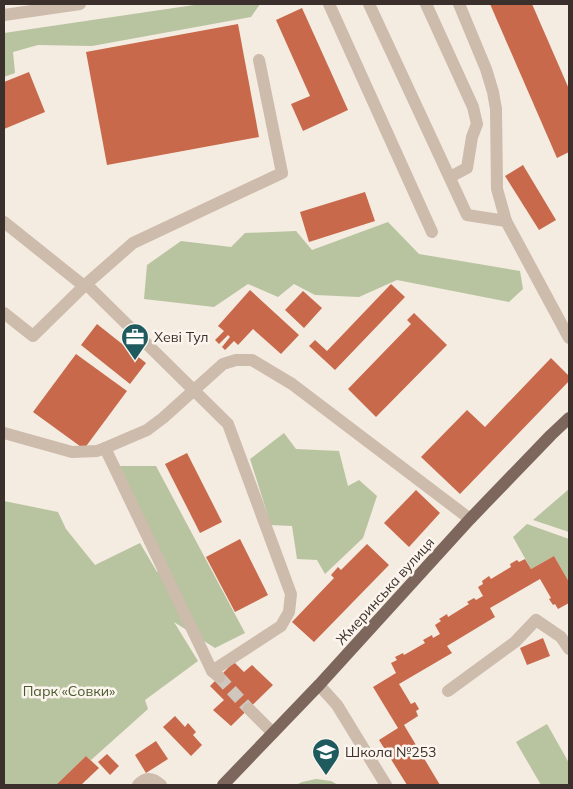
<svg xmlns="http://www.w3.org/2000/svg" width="573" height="789" viewBox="0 0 573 789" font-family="Mulish,sans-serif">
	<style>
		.green { fill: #b8c4a0 }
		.building { fill: #c8694b }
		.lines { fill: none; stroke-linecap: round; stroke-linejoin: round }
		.minor-tunnel { stroke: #cfc6bd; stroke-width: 12; stroke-dasharray: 12 6; stroke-linecap: butt }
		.minor { stroke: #cdbbac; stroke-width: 12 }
		.major { stroke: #7d675c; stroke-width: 12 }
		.labels { text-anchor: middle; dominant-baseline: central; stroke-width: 5; stroke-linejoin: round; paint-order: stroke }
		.poi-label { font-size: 14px; fill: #3b302b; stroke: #fbf5ee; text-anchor: start }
		.street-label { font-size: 14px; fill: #3b302b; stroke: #fbf5ee }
		.park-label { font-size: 14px; fill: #4a5a2e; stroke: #fbf5ee }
	</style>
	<rect width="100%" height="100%" fill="#f4ebe1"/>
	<!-- green -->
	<g class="green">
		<polygon points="201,4 260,4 251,17 92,46 38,45 13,52 15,73 4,77 4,33"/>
		<polygon points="388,222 419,254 520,271 523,289 509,302 397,280 359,297 315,295 294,284 278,297 248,284 214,307 144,299 147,265 181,241 231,247 245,233 296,231 312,250"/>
		<polygon points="284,433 296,449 339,451 348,486 359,480 377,496 363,538 325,574 317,560 297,559 292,526 271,525 250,459"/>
		<polygon points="120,466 156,466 245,633 215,648 174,622 198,661 145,700 148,709 91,760 86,756 56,785 4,785 4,501 58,512 66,529 95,565 140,543 157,572 164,565"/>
		<polygon points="569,489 569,532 533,520"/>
		<polygon points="527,524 569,539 569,582 554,556 531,569 513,537"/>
		<polygon points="547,724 569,763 569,785 541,785 516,742"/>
		<polygon points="316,779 331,781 338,785 296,785 302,782"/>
	</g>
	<!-- building -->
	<g class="building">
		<polygon points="490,4 532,4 569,89 569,152 557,158"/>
		<polygon points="302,8 348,110 303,131 291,104 310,96 276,20"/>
		<polygon points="238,24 259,137 107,165 86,52"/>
		<polygon points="29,72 45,112 4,129 4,82"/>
		<polygon points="523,165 556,220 539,230 505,176"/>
		<polygon points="365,192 375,221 309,242 300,212"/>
		<polygon points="391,284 405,297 335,370 309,346 315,340 327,351"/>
		<polygon points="250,290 299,335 281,354 253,329 238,345 234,341 225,350 222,347 230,337 228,335 219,344 215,340 224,331 218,326"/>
		<polygon points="303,291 322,308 304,328 285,310"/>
		<polygon points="414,313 447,345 376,417 348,389 411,324 407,320"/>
		<polygon points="97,324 146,363 130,384 81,345"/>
		<polygon points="76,354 127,391 84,449 33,412"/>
		<polygon points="551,358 569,376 569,381 460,494 421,457 467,410 485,427"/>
		<polygon points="187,453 222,522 200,533 165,464"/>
		<polygon points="416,490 440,513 409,547 384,523"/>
		<polygon points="240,539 268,595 235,612 206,557"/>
		<polygon points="367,544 389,565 314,642 292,622 334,578 331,575 338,567 341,570"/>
		<polygon points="554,556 569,582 569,603 558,609 555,604 553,605 549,599 551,598 540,579 490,608 495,617 447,646 452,653 399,684 411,704 415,702 419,709 416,711 418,716 404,725 440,785 407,785 379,740 398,728 373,687 396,673 391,663 397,660 395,657 403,653 404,655 425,643 423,640 432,635 433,638 440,634 435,625 441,621 439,619 447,614 448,617 469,604 467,602 474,598 476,600 483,596 478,587 483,584 482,581 489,576 491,579 511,567 510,564 517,560 519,562 525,559 531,569"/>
		<polygon points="543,638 550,656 527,665 520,648"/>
		<polygon points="234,662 244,672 252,665 273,685 231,726 213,710 224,700 210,686"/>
		<polygon points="175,716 185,727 188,723 196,732 193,735 202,745 191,756 163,727"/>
		<polygon points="156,741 168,759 146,773 135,755"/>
		<polygon points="107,754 119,766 110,775 98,762"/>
		<polygon points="86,756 99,768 81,785 56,785"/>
	</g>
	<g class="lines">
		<!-- minor-tunnel -->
		<polyline class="minor-tunnel" points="219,677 249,709"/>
		<!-- minor -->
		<g class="minor">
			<polyline points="329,4 432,232"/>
			<polyline points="369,4 467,215 506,221"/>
			<polyline points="426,4 473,107 477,124 472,137 467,168 450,177"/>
			<polyline points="459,4 486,69 493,92 496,109 497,189 506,221 569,338"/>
			<polyline points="4,15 80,4"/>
			<polyline points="4,222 84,286"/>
			<polyline points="86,284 228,424 291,594 289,612 281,626 212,671"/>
			<polyline points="4,313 33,336 84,286 133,243 282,173 259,60"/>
			<polyline points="4,433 72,452 97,451 105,448 147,430 163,418 223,364 236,360 252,360 292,384 470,519"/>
			<polyline points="105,448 203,652 212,671 219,677"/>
			<polyline points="319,685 337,705 386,785"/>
			<polyline points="448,691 515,642 536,620 561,637 569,649"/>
			<polyline points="249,709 273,733"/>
			<path d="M 138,785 C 146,776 153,778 161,785"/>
		</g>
		<!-- major -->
		<polyline class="major" points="223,785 319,685 470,519 551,435 569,418"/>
	</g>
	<!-- icons -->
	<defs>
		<g id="office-pin" transform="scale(1.4375)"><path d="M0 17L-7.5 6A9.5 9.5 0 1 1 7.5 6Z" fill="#1f5a5e" stroke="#fbf5ee"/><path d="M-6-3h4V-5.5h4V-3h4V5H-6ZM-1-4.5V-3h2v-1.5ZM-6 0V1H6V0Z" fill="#fff"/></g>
		<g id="school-pin" transform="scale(1.4375)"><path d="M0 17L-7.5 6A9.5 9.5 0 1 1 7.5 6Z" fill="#1f5a5e" stroke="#fbf5ee"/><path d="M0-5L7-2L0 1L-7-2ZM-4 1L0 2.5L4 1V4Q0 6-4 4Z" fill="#fff"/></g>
	</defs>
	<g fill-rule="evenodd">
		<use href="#office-pin" x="135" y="337"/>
		<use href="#school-pin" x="326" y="752"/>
	</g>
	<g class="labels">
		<!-- poi labels -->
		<g class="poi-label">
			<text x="154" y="337">Хеві Тул</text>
			<text x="345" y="752">Школа №253</text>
		</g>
		<!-- street labels -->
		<g class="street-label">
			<text transform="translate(385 591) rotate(-48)">Жмеринська вулиця</text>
		</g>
		<!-- park labels -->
		<g class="park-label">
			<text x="69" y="691">Парк «Совки»</text>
		</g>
	</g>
	<!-- border -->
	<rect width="573" height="789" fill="none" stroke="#3b302b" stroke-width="10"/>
</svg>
